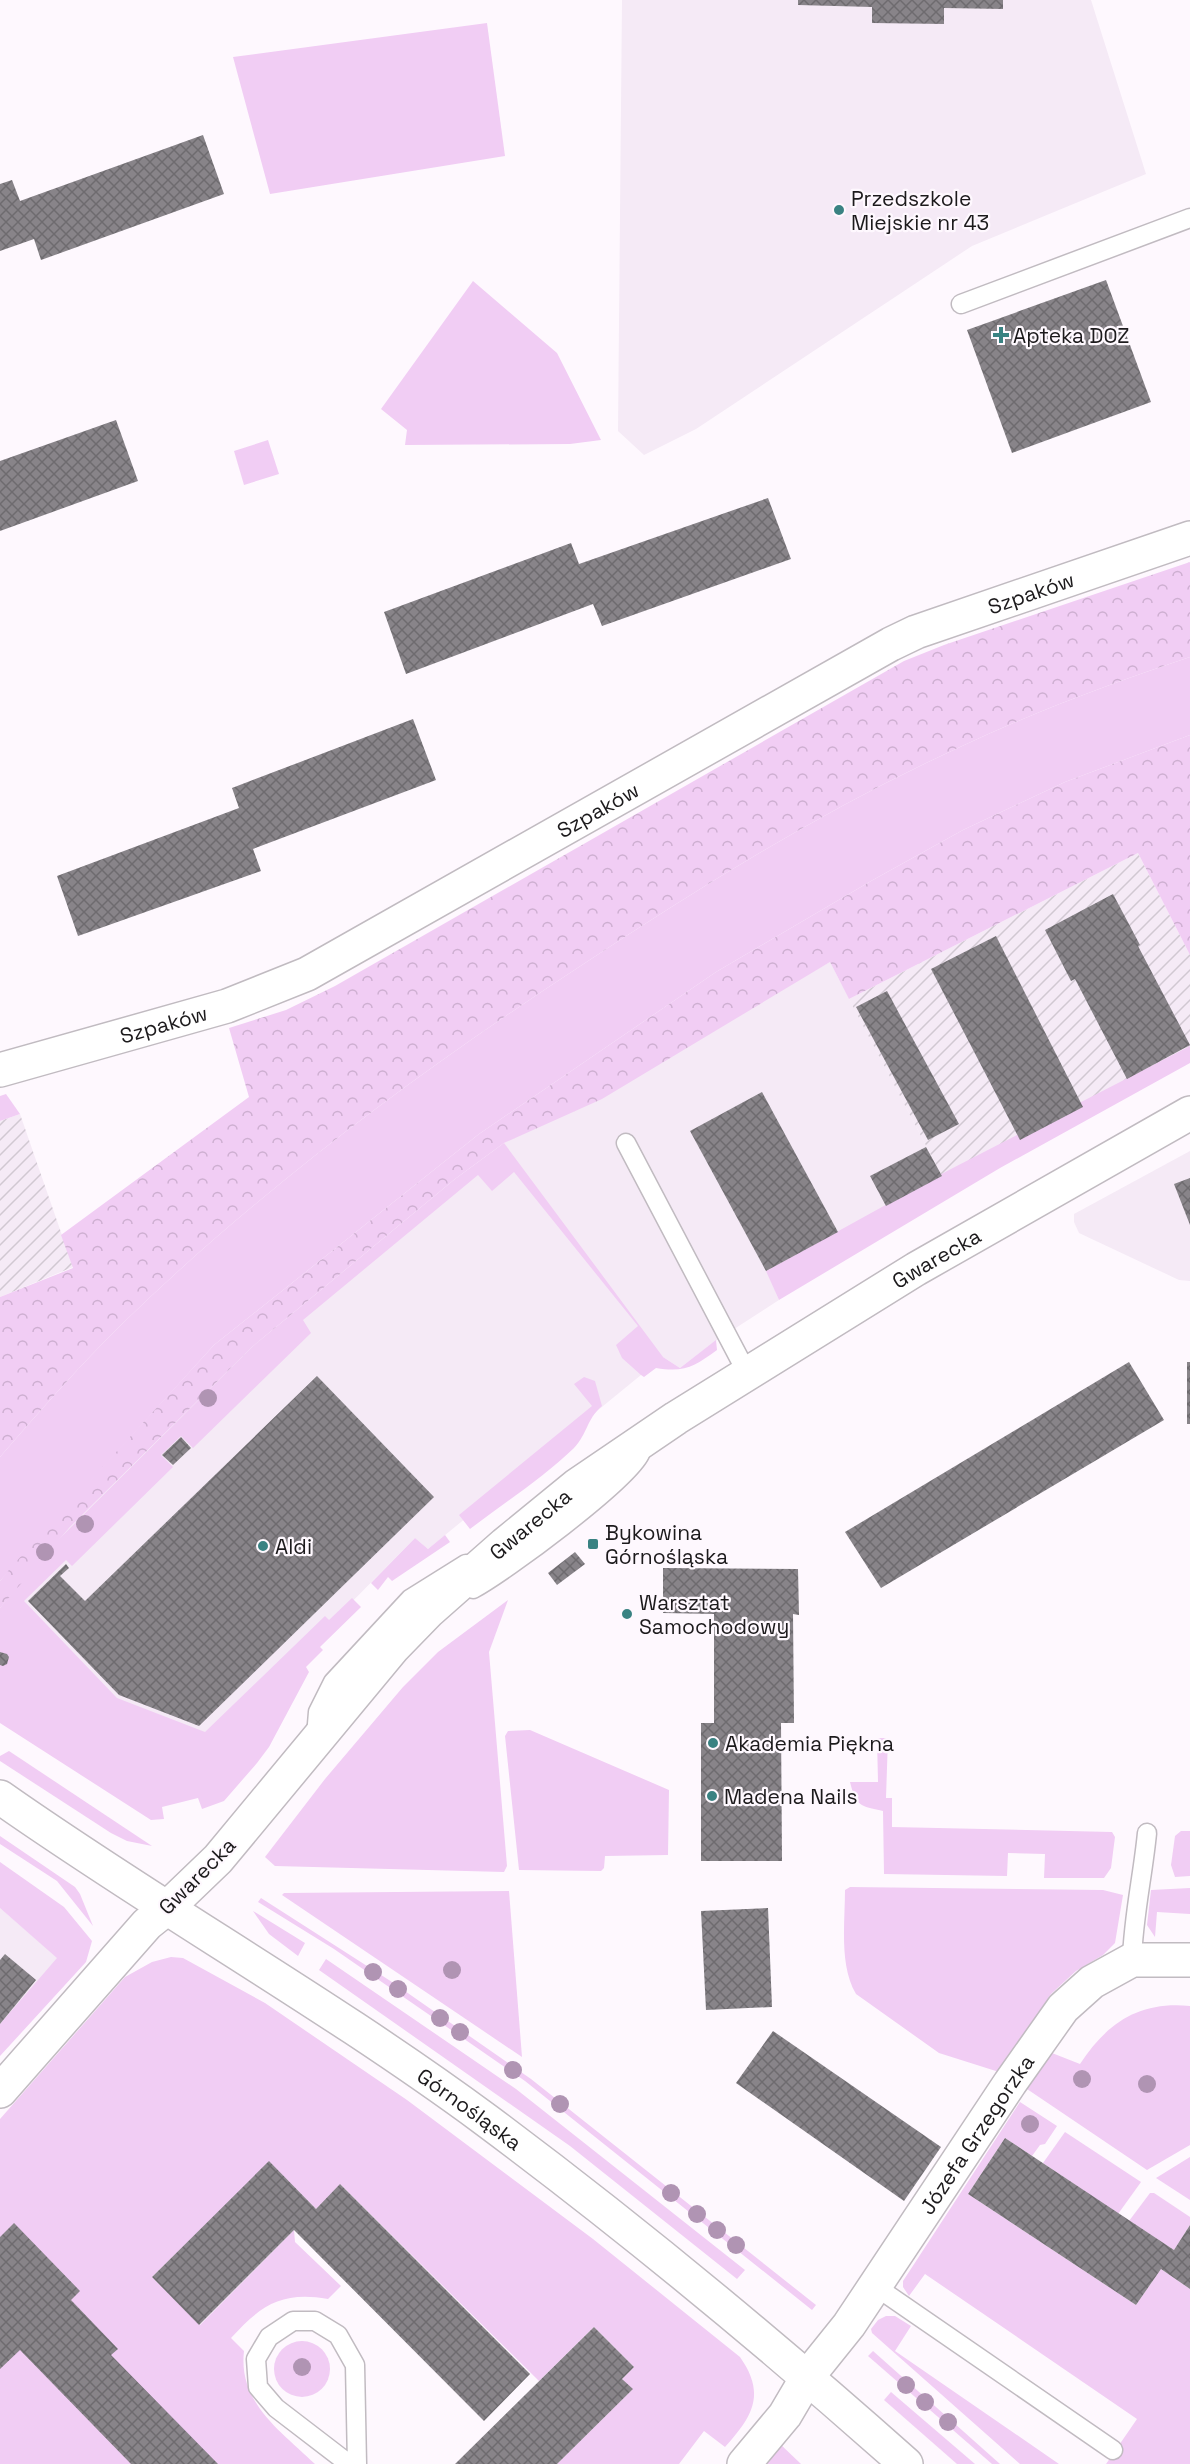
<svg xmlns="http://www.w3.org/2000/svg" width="1190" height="2464" viewBox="0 0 1190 2464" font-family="'Space Grotesk',sans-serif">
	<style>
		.built { fill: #f5eaf6 }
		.industrial { fill: url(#industrial-furrows) }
		.green { fill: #f1cdf4 }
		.forest { fill: url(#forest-crowns) }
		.building { fill: url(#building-cross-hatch) }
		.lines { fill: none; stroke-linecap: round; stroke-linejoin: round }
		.service-casing { stroke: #c1bbc1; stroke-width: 21 }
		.minor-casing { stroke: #c1bbc1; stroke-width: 36 }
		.tertiary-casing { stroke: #c1bbc1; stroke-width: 36 }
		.service { stroke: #fff; stroke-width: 18 }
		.minor { stroke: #fff; stroke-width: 33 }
		.tertiary { stroke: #fff; stroke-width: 33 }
		.tree { fill: #b094b3 }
		.poi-dot { fill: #398282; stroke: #fef8fe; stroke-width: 2 }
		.labels { text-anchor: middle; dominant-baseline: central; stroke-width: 4.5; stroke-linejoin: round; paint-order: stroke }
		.poi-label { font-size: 21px; fill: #1c1a1c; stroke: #fef8fe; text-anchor: start }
		.street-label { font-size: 21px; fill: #1c1a1c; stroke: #fef8fe }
	</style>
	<defs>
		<pattern id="industrial-furrows" width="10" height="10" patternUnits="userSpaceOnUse" patternTransform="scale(1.5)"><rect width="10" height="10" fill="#f5eaf6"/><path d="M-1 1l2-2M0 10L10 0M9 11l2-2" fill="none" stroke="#d1c8d2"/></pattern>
		<pattern id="forest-crowns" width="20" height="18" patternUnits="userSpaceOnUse" patternTransform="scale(1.5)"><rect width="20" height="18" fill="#f1cdf4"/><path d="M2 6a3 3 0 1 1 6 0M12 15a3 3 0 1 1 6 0" fill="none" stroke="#ceafd1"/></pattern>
		<pattern id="building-cross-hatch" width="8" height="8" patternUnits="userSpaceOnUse" patternTransform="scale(1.5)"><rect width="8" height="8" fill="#888489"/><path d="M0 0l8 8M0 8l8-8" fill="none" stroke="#6e6b6f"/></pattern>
	</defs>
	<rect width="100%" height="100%" fill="#fef8fe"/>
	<!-- built -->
	<g class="built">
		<polygon points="622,0 1091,0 1146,174 972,246 696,429 644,455 618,431"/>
		<polygon points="830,962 942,1176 767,1271 779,1300 714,1342 680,1368 663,1357 428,1549 415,1538 183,1773 0,1608 70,1527 252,1347 504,1143"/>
		<polygon points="1190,1151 1190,1281 1179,1280 1079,1233 1074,1222 1074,1214"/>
		<polygon points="0,1908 58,1958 0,2024"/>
	</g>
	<!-- industrial -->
	<g class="industrial">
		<polygon points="1138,853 1190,955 1190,1046 942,1176 849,999"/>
		<polygon points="20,1114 73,1267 0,1297 0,1121"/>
	</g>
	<!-- green -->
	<g class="green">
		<polygon points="487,23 505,156 270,194 233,57"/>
		<polygon points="473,281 557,353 601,440 570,444 405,445 407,430 381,409"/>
		<polygon points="268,440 279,474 244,485 234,451"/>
		<path d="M 1190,657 L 1190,735 L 1065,782 L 963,830 L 871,881 L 716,972 L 479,1134 L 214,1345 L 0,1581 L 0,1457 C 40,1411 80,1365 123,1323 C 262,1188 420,1071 582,965 C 703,885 827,808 960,747 C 1034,712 1112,683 1190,657 Z"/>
		<polygon points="1190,1046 1190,1063 1000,1168 779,1300 766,1271 949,1170"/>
		<polygon points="6,1094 20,1114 0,1121 0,1096"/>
		<path d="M 504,1143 L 663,1357 L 680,1368 L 716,1340 L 717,1350 C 695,1366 685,1373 656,1368 L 644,1377 L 641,1375 L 622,1358 L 616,1345 L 638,1326 L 514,1172 L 492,1191 L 478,1175 L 303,1320 L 311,1333 L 193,1448 L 181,1436 L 161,1455 L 173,1467 L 72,1566 L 66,1560 L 24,1601 L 117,1698 L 205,1732 L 325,1616 L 329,1620 L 352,1598 L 361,1607 L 320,1647 L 323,1650 L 306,1667 L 309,1672 L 269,1747 L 257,1763 L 224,1801 L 202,1809 L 198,1798 L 162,1807 L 164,1819 L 151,1820 L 0,1723 L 0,1608 L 42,1556 L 252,1347 L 455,1179 Z"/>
		<path d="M 584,1377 L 595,1381 L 602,1406 C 586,1420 588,1433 574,1448 C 543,1478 504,1503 470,1529 L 459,1515 L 592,1406 L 574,1384 Z"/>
		<polygon points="445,1535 450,1542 392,1581 388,1577 378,1590 371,1583 415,1538 428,1549"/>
		<polygon points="508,1600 489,1652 507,1866 504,1872 275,1866 265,1857 325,1779 403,1687 438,1652"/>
		<polygon points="530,1730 669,1790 668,1855 605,1856 604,1868 601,1871 519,1870 505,1736 508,1731"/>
		<path d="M 877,1738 L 888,1738 L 886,1798 L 892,1798 L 892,1827 L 1112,1832 L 1115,1837 L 1111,1868 L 1104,1878 L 1044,1878 L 1045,1854 L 1008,1853 L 1007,1876 L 884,1874 L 883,1811 C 860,1806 856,1806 850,1782 L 878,1782 Z"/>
		<polygon points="9,1751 152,1846 127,1841 111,1833 0,1761 0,1756"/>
		<polygon points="1181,1831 1190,1831 1190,1876 1175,1877 1171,1865 1175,1836"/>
		<polygon points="0,1836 75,1887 80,1894 93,1926 57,1881 0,1844"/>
		<polygon points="0,1862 64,1907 92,1941 86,1962 0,2056 0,2024 57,1958 0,1908"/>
		<path d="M 850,1887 L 1103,1890 L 1123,1895 L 1115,1943 L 1103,1955 L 1076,1971 L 1051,1994 L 999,2072 L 939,2053 L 856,1994 C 839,1965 845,1923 845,1890 Z"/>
		<polygon points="1190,1888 1190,1914 1157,1912 1155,1937 1147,1925 1151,1890"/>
		<polygon points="509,1891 522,2057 282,1895 284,1893"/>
		<polygon points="261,1898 392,1982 531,2079 816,2305 812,2310 525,2081 334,1949 258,1902"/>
		<polygon points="253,1911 305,1943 298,1956 269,1934"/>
		<path d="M 171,1957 L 183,1958 L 265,2003 L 407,2100 L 593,2239 L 740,2357 C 766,2394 753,2416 725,2447 L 704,2431 L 679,2464 L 557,2464 L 632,2390 L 622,2379 L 634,2367 L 594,2327 L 539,2381 L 341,2185 L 316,2209 L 269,2162 L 152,2277 L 200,2325 L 294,2230 L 295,2242 L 341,2286 L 328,2299 C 282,2291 261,2305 231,2338 L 244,2351 C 238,2403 281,2431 315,2464 L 0,2464 L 0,2119 L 125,1977 L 152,1962 Z"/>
		<polygon points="326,1959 516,2089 745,2270 737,2279 570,2146 319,1970"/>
		<path d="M 1190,2006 L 1190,2145 L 1147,2170 L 1027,2089 L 1052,2053 L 1080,2064 C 1107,2023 1139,2001 1190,2006 Z"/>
		<polygon points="1020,2102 1057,2126 1045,2144 1040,2145 1032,2156 1005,2138 968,2194 1136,2305 1161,2269 1190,2289 1190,2464 1106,2464 1137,2419 925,2274 909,2296 903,2287 903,2281"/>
		<polygon points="1065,2132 1141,2182 1118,2214 1043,2163"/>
		<polygon points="1190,2157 1190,2200 1156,2178"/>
		<polygon points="1150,2193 1154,2193 1190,2217 1190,2225 1174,2250 1129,2221"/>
		<polygon points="886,2316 895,2316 911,2326 895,2351 1059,2464 1020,2464 872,2333 871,2329 878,2320"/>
		<circle cx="302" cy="2369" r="28"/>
		<polygon points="873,2351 1000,2464 992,2464 868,2356"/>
		<polygon points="891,2392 975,2464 957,2464 884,2400"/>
		<polygon points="778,2442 801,2464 757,2464"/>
	</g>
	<!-- forest -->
	<g class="forest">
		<path d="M 1190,562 L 1190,657 C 1112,683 1034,712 960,747 C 827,808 703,885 582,965 C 420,1071 262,1188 123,1323 C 80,1365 40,1411 0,1457 L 0,1297 L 73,1268 L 61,1235 L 249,1097 L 229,1028 L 286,1010 L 335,986 L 904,661 L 944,645 Z"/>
		<polygon points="1190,735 1190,955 1138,853 849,999 830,962 602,1099 504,1143 455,1179 252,1347 70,1527 0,1608 0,1581 13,1565 214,1345 479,1134 716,972 871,881 963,830 1065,782"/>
	</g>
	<!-- building -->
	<g class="building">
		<polygon points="798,0 1003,0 1003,9 944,8 944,24 872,23 872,7 798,5"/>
		<polygon points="203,135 224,194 41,260 34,239 0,251 0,184 12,180 20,201"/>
		<polygon points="1106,280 1151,402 1012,453 967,330"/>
		<polygon points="116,420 138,481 0,531 0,461"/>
		<polygon points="768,498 791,559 602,626 593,604 406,674 384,612 571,543 579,564"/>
		<polygon points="413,719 436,780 253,849 261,871 78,936 57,876 239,808 232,788"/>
		<polygon points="1113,894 1140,945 1138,946 1190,1045 1127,1079 1075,979 1071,981 1045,930"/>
		<polygon points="996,936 1083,1107 1020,1140 931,969"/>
		<polygon points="887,991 959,1124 928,1140 856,1007"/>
		<polygon points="762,1092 838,1232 766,1271 690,1131"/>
		<polygon points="926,1147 942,1176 886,1206 870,1176"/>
		<polygon points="1190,1178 1190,1225 1174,1184"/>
		<polygon points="1129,1362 1164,1420 881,1588 845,1532"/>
		<rect x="1187" y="1362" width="3" height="62"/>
		<polygon points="317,1376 434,1497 199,1726 119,1695 28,1601 66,1564 69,1568 60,1576 85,1601"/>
		<polygon points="181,1437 191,1448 173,1465 162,1455"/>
		<polygon points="575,1552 585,1564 557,1585 548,1573"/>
		<polygon points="663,1568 798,1569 799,1615 793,1614 794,1723 781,1723 782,1861 701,1861 701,1723 714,1723 714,1614 663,1613"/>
		<polygon points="0,1652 7,1654 9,1657 7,1664 3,1666 0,1665"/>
		<polygon points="768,1908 772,2007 706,2010 701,1911"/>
		<polygon points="5,1954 36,1980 0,2024 0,1960"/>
		<polygon points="773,2031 941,2147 904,2201 736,2083"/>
		<polygon points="1005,2138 1174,2250 1190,2225 1190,2289 1161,2269 1136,2305 968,2194"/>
		<polygon points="269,2161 316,2209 340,2184 530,2374 484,2421 294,2230 199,2325 152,2277"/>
		<polygon points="14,2223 80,2291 71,2300 118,2349 111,2355 218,2464 131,2464 20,2350 0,2369 0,2237"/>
		<polygon points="594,2327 634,2367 622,2379 633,2389 557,2464 455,2464"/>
	</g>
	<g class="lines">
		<!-- service casing -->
		<g class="service-casing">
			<g id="service">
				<polyline points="961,304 1190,218"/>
				<polyline points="626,1143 747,1373"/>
				<path d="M 473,1589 C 505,1572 626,1482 640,1454"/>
				<polyline points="316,1736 318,1712 333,1682 410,1599 466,1564"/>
				<path d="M 1132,1960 C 1133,1918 1143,1875 1147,1833"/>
				<polyline points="875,2286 1113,2450"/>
				<polyline points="349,2464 276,2408 258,2387 256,2359 269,2337 293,2321 315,2321 338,2335 355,2365 357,2464"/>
			</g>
		</g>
		<!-- minor casing -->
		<g class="minor-casing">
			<g id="minor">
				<path id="s1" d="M 0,1070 L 227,1006 L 307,974 L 891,644 L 916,632 L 1190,538"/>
				<polyline points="0,2091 147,1924 167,1908"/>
				<path id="s2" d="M 744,2464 L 785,2415 L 808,2376 L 849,2325 L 1010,2083 L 1063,2008 L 1092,1982 L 1132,1960 L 1190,1960"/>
			</g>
		</g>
		<!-- tertiary casing -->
		<g class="tertiary-casing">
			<g id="tertiary">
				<path id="s3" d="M 0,1797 C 159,1909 329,2004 486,2120 C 631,2228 771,2344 906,2464"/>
				<path id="s4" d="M 167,1908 L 218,1859 L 393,1648 L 429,1611 L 505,1544 L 576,1486 L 676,1418 L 916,1269 L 1190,1113"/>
			</g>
		</g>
		<!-- service -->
		<use href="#service" class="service"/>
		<!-- minor -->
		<use href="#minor" class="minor"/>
		<!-- tertiary -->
		<use href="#tertiary" class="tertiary"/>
	</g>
	<!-- trees -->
	<g class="tree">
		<circle cx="208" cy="1398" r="9"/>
		<circle cx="85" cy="1524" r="9"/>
		<circle cx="45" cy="1552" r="9"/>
		<circle cx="452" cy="1970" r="9"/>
		<circle cx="373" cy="1972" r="9"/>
		<circle cx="398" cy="1989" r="9"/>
		<circle cx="440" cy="2018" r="9"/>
		<circle cx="460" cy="2032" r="9"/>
		<circle cx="513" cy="2070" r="9"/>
		<circle cx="1082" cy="2079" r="9"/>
		<circle cx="1147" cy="2084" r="9"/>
		<circle cx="560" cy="2104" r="9"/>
		<circle cx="1030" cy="2124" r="9"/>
		<circle cx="671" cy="2193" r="9"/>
		<circle cx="697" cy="2214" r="9"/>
		<circle cx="717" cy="2230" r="9"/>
		<circle cx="736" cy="2245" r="9"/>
		<circle cx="302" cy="2367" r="9"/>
		<circle cx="906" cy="2385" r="9"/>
		<circle cx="925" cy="2402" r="9"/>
		<circle cx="948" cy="2422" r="9"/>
	</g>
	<!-- markers -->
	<g class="poi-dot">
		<circle cx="839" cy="210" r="6"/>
		<path d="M998 326h6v6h6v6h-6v6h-6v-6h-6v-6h6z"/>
		<rect x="587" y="1538" width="12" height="12" rx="3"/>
		<circle cx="263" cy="1546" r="6"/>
		<circle cx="627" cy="1614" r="6"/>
		<circle cx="713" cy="1743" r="6"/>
		<circle cx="712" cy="1796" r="6"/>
	</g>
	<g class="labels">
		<!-- poi labels -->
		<g class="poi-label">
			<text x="851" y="198">Przedszkole<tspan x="851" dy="24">Miejskie nr 43</tspan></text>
			<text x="1013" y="335">Apteka DOZ</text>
			<text x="605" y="1532">Bykowina<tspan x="605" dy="24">Górnośląska</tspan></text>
			<text x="275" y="1546">Aldi</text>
			<text x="639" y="1602">Warsztat<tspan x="639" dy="24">Samochodowy</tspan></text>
			<text x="725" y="1743">Akademia Piękna</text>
			<text x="724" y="1796">Madena Nails</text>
		</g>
		<!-- street labels -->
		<g class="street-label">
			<text stroke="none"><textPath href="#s1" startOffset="1142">Szpaków</textPath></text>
			<text stroke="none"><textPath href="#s1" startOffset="656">Szpaków</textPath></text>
			<text stroke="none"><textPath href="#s1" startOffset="170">Szpaków</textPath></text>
			<text stroke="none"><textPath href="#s4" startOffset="1016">Gwarecka</textPath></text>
			<text stroke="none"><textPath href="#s4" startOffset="530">Gwarecka</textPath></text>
			<text transform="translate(197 1876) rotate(-45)">Gwarecka</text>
			<text stroke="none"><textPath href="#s3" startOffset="564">Górnośląska</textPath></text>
			<text stroke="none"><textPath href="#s2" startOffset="404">Józefa Grzegorzka</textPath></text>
		</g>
	</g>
</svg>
